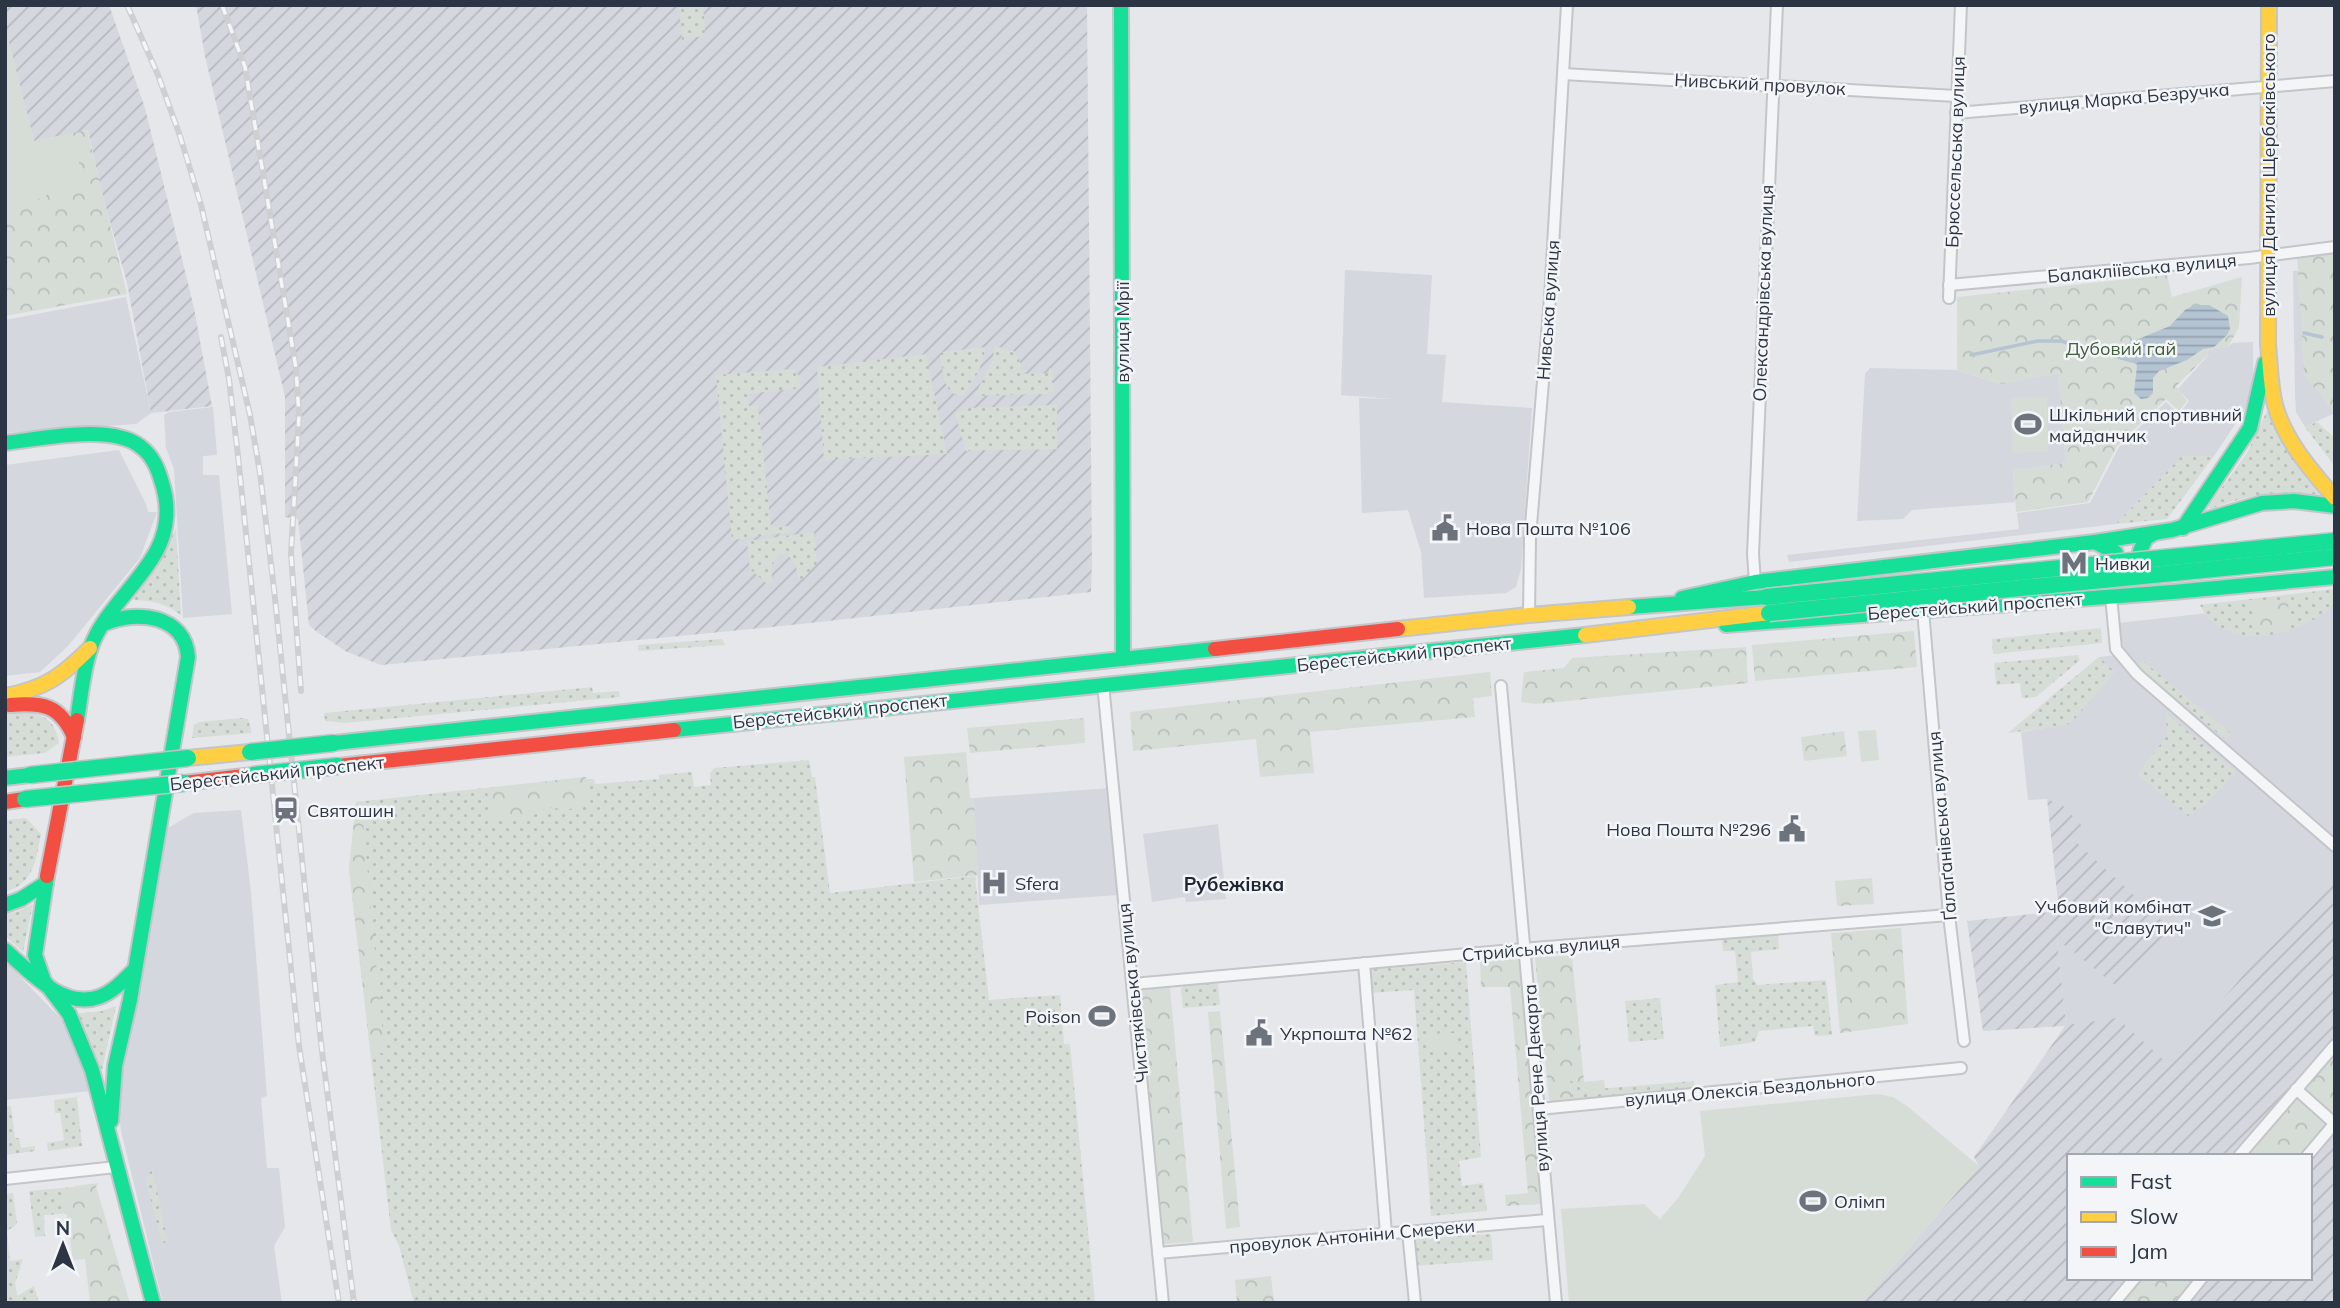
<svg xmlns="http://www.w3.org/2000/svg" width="2340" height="1308" viewBox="0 0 2340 1308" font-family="Mulish,sans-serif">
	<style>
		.built { fill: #d4d7dd; fill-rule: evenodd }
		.industrial { fill: url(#industrial-furrows); fill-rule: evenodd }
		.grass { fill: url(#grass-dots) }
		.forest { fill: url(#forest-crowns) }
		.garden { fill: #d6ddd6 }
		.water { fill: url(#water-rules) }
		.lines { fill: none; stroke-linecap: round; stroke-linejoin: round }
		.stream { stroke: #b5c4d3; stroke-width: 3.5 }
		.street-casing { stroke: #c3c5c8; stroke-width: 14 }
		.fast-casing { stroke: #c3c5c8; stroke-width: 18 }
		.slow-casing { stroke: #c3c5c8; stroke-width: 18 }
		.jam-casing { stroke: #c3c5c8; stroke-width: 18 }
		.street { stroke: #f4f5f6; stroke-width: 10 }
		.fast { stroke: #16e098; stroke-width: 14 }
		.slow { stroke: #ffcf43; stroke-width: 14 }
		.jam { stroke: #f24e42; stroke-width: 14 }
		.rail-casing { stroke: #cecfd1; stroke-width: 6 }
		.rail { stroke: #f3f5f8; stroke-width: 3.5; stroke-dasharray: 10; stroke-linecap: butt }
		.fast-bridge-casing { stroke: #c1c4c7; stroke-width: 19; stroke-linecap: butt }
		.fast-bridge { stroke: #16e098; stroke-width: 16 }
		.labels { text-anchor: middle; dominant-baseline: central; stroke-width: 5; stroke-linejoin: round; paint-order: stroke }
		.street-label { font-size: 18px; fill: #2c3543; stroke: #f3f5f8 }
		.park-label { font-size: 18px; fill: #425e3a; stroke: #f3f5f8 }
		.poi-label { font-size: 18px; fill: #2c3543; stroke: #f3f5f8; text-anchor: start }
		.neighbourhood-label { font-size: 19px; font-weight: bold; fill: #1e2634; stroke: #f3f5f8 }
	</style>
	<defs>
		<pattern id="industrial-furrows" width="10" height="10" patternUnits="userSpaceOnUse" patternTransform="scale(1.75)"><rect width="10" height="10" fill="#d4d7dd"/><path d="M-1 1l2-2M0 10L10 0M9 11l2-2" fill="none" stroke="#b6b9bf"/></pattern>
		<pattern id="grass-dots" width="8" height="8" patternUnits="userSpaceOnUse" patternTransform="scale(1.75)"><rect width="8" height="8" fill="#d6ddd6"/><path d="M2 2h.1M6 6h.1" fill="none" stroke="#b8beb9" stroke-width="1.8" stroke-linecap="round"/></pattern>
		<pattern id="forest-crowns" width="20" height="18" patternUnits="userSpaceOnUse" patternTransform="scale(1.75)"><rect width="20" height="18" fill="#d6ddd6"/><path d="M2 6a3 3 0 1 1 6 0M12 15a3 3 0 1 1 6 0" fill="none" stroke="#b8beb9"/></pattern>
		<pattern id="water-rules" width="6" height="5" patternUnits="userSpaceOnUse" patternTransform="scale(1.75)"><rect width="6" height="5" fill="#b5c4d3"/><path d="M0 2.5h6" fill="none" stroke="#93a0ad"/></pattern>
	</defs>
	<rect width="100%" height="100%" fill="#e5e7ea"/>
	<!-- built -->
	<g class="built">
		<polygon points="1345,270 1432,275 1427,354 1446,355 1442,402 1532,408 1521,569 1516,587 1506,593 1424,598 1421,552 1408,510 1362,513 1359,398 1394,399 1341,395"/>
		<polygon points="2293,271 2312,271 2335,413 2305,427 2296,412 2295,393"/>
		<polygon points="126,297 151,413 136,424 5,433 5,320"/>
		<polygon points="2253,342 2253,383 2244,411 2214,456 2182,456 2116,524 1789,562 1787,555 2019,529 2017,513 2090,503 2119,447 2166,402 2179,414 2189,401 2178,389 2214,349 2228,347 2232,343"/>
		<polygon points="1870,368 1957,370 2000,384 2058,373 2066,463 2013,470 2015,502 1912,510 1903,519 1857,521 1865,374"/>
		<polygon points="213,407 217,455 203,456 203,475 219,475 232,614 183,618 174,469 166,448 164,415 169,412"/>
		<polygon points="119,450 146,504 148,512 157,512 140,558 68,646 40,672 5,676 5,465"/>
		<path d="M 2335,599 L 2335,1303 L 1956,1303 L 2056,1065 L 2066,1025 L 2057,938 L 2076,842 L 2061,804 L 2047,799 L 2028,800 L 2021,732 L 2044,728 L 2039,707 L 2099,657 L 2125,654 L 2118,623 ZM 2069,1156 L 2310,1156 L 2310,1278 L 2069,1278 Z"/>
		<polygon points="1109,788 1118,895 979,905 974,798"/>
		<polygon points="241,810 251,892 267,1096 261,1098 267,1168 279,1168 285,1227 274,1246 282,1303 163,1303 121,1131 117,1093 121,1064 164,830 194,813"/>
		<polygon points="1218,824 1226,899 1186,902 1185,897 1152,902 1143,834"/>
		<polygon points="5,961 63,1021 78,1052 91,1091 5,1100"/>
	</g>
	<!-- industrial -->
	<g class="industrial">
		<polygon points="5,5 109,5 145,108 194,308 212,406 151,413 127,283 102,193 88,131 34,141 5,27"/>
		<polygon points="196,5 1087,5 1092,561 1091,592 792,625 381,665 347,652 317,632 309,625 298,519 285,517 285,397 205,56"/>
		<path d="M 2047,799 L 2061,804 L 2086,830 L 2076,842 L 2174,932 L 2120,989 L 2057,939 L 2066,1025 L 2117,1018 L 2167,1063 L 2335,870 L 2335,1303 L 1862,1303 L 1979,1166 L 1974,1157 L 2065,1026 L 1983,1031 L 1967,921 L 2059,911 ZM 2069,1156 L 2310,1156 L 2310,1278 L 2069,1278 Z"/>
	</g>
	<!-- grass -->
	<g class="grass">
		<polygon points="679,5 703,5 705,31 702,36 682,40"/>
		<polygon points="995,346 1014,351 1021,364 1022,374 1049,373 1049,368 1053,371 1054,390 1047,394 974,396 992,362"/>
		<path d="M 986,347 L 979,371 L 963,396 C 942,395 944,373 940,356 L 942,352 Z"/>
		<polygon points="926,354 947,454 824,460 817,367"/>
		<polygon points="793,369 799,376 801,388 747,394 749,406 758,405 771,527 791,526 791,532 732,540 716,375"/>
		<polygon points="1057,405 1057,449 966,451 955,413 966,408"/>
		<path d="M 2267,411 L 2277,430 L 2320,493 L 2318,495 C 2280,489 2246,495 2210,509 L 2208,507 L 2247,453 Z"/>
		<polygon points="2317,422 2335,438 2333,464 2305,427"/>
		<polygon points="2182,456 2214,456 2167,519 2116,524"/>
		<path d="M 176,528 L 181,615 C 166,603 150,600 132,600 L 156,569 Z"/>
		<polygon points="814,532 817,563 804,578 798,579 796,566 787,553 779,554 771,567 773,583 766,583 750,569 747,541"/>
		<path d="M 2335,589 L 2335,603 C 2304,636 2225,656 2200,605 Z"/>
		<polygon points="2101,628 2102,643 1993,654 1992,639"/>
		<polygon points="722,639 725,645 638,651 638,645"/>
		<polygon points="2078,655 2080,660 2036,697 2022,698 2020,683 1996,685 1994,663"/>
		<polygon points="2099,657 2115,672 2072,722 2066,725 2008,733"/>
		<polygon points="2142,660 2231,734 2226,740 2137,665"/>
		<polygon points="592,687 593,693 619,691 620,697 345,723 325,721 324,713"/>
		<path d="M 5,713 C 32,711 54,712 59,743 L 45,753 L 5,757 Z"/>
		<polygon points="2166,713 2236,772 2207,803 2188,816 2137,774 2167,736"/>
		<polygon points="241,718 248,719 252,733 192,738 194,725 199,722"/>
		<polygon points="809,760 812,777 815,777 830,893 975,876 989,1000 1060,995 1064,1044 1070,1044 1095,1303 414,1303 399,1246 391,1230 349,869 356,802 586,777 587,779 594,779 595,784 659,779 659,775 692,772 694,787 711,785 710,773 714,768"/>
		<path d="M 26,818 L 41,834 C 36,859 34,884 5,892 L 5,820 Z"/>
		<polygon points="33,904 23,952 5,936 5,914 16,912"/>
		<polygon points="1778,934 1779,949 1751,952 1753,979 1757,985 1826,980 1832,1035 1815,1036 1813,1026 1759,1031 1755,1042 1720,1047 1715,985 1738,982 1735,951 1723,951 1722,938"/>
		<polygon points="1466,962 1481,1157 1459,1161 1462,1186 1483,1183 1487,1211 1431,1216 1414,990 1371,993 1369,972 1373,969"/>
		<polygon points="1214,981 1218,984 1220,1005 1183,1008 1181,989 1185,984"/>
		<polygon points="1660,998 1664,1039 1629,1042 1625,1001"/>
		<polygon points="116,1006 102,1070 74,1014 102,1011"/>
		<polygon points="1570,1080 1585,1090 1694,1081 1695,1089 1572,1101"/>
		<polygon points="77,1097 82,1146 48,1151 47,1143 64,1140 60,1113 55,1113 54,1100"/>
		<polygon points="11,1106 15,1138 19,1138 21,1148 35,1146 35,1151 5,1155 5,1107"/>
		<polygon points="152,1167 168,1242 162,1243 146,1182"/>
		<polygon points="95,1185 103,1211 44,1215 45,1236 35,1237 29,1191"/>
		<polygon points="13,1193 17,1224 7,1231 10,1261 23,1259 15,1283 17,1296 34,1286 39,1303 5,1303 5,1194"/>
		<polygon points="1491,1234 1493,1260 1414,1266 1413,1239"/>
	</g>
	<!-- forest -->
	<g class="forest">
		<polygon points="87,130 127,294 5,316 5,151 34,141"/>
		<polygon points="2335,250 2335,413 2304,375 2297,255"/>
		<polygon points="2167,275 2172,297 2242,277 2239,327 2228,347 2214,349 2176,386 2187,401 2179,411 2166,399 2117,446 2088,502 2016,512 2013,470 2066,463 2058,374 2000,384 1957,370 1957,297"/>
		<polygon points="2288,600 2289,627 2260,633 2255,628 2256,603"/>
		<polygon points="1914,631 1917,667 1755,681 1752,645"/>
		<polygon points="1746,647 1748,683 1536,704 1521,702 1524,672 1564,668 1572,658"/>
		<polygon points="1490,672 1492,696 1473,698 1475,717 1310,732 1314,773 1260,777 1256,739 1133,751 1130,712"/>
		<polygon points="1084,718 1085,743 970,753 967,728"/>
		<polygon points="1844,731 1847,756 1804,761 1801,737"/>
		<polygon points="966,752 970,798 974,798 978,875 914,882 904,757"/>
		<polygon points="586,777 591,805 574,809 546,808 526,820 499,817 490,819 487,788"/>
		<polygon points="361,801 383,1037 383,1053 371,1054 349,869 356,802"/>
		<polygon points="1872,878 1874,904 1837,906 1835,881"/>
		<polygon points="1901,928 1908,1024 1840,1033 1831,933"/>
		<polygon points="1572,956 1584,1082 1604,1080 1605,1089 1585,1090 1570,1080 1572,1101 1552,1103 1549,1099 1535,957"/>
		<polygon points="1521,959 1541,1204 1506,1206 1505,1195 1528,1193 1510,987 1481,987 1480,961"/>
		<polygon points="1170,987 1193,1242 1163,1244 1139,992 1140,990"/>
		<polygon points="1220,1011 1240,1227 1226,1229 1208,1012"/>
		<polygon points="2335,1052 2335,1115 2302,1089"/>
		<polygon points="2296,1096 2327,1125 2300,1156 2252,1156 2248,1153"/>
		<polygon points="99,1183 96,1186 130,1303 90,1302 85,1259 73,1260 64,1197 75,1186"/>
		<polygon points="1271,1276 1274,1303 1237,1303 1235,1280"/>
		<polygon points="2142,1278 2196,1278 2176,1303 2121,1303"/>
	</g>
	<!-- garden -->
	<g class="garden">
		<polygon points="5,27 34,141 73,133 82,178 5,215"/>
		<polygon points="2047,397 2048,452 2012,453 2011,398"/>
		<polygon points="1876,730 1879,760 1861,762 1858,731"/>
		<polygon points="1457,1033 1458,1050 1427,1051 1426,1034"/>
		<polygon points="1878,1094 1893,1097 1907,1106 1979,1166 1862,1303 1569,1303 1561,1209 1644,1204 1660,1219 1678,1198 1705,1156 1700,1111"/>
	</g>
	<!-- water -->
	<polygon class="water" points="2197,305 2209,305 2228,316 2230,329 2227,335 2214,347 2203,349 2187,360 2159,371 2153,378 2153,393 2148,398 2141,399 2134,393 2137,366 2133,359 2089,348 2124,345 2170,326 2186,309"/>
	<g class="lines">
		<!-- stream -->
		<g class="stream">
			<polyline points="2304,333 2322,337"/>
			<polyline points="1971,355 2038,341 2061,341 2136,362"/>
		</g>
		<!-- street casing -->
		<g class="street-casing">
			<g id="street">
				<polyline points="1563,74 1956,96"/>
				<polyline points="1956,113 2335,81"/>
				<polyline points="1949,285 2249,258 2335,247"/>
				<polyline points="1949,298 1961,5"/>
				<polyline points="1755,582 1753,554 1777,5"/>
				<polyline points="2111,596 2116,649 2137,674 2335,846"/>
				<polyline points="1923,610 1949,915 1964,1041"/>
				<polyline points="1529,615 1530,537 1550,298 1567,5"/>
				<polyline points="1103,684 1163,1303"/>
				<polyline points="1501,686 1556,1303"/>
				<polyline points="1364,963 1386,1233"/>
				<polyline points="1133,984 1534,948 1949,915"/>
				<polyline points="2296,1089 2334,1123"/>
				<polyline points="1539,1109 1961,1068"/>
				<polyline points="2239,1156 2335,1045"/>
				<polyline points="2307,1156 2335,1123"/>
				<polyline points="5,1179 116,1167"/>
				<polyline points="1408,1231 1415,1303"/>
				<polyline points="1158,1253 1547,1220"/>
				<polyline points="2114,1303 2135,1278"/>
				<polyline points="2182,1303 2202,1278"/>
			</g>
		</g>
		<!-- fast casing -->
		<g class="fast-casing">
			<g id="fast">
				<polyline points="1121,5 1123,659"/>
				<path d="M 5,443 C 41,439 112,423 141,447 C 153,456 158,469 162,483 C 169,505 168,529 157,550 C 140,583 103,612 91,647 C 83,669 81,697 77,720"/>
				<polyline points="2183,528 2250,428 2265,363"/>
				<polyline points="2095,542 2116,553"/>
				<polyline points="2140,551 2146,538 2154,533"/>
				<polyline points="1682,598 1755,582 2095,542 2172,530 2262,503 2294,501 2335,506"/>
				<polyline points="1629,607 1766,597"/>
				<path d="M 106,623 C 137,610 185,615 188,657 L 130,1000 L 115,1066 L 111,1121"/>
				<polyline points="1726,625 2173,592 2335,577"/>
				<polyline points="674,730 1585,635"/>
				<polyline points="334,743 1215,649"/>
				<polyline points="5,778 30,775"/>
				<polyline points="47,876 35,955 44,981 69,1014 92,1070 153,1303"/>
				<polyline points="5,905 21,899 46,883"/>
				<path d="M 5,950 C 29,971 63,1010 99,997 C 113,992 124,980 134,970"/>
			</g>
		</g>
		<!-- slow casing -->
		<g class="slow-casing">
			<g id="slow">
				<path d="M 2269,5 L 2268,344 C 2270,364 2270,385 2275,405 C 2285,441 2311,470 2335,498"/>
				<polyline points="1398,629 1529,615 1629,607"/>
				<polyline points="1585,635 1769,613"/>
				<path d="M 5,696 C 44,689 62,676 90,648"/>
				<polyline points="188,758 250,752"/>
			</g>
		</g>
		<!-- jam casing -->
		<g class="jam-casing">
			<g id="jam">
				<polyline points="1215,649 1398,629"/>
				<path d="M 10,705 C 43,702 60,705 74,737"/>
				<polyline points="338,766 674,730"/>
				<polyline points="184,783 253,775"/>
				<polyline points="5,802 25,799"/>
				<polyline points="47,876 77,720"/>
			</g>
		</g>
		<!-- street -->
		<use href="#street" class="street"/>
		<!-- fast -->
		<use href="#fast" class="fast"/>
		<!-- slow -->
		<use href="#slow" class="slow"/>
		<!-- jam -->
		<use href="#jam" class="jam"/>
		<!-- rail casing -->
		<g class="rail-casing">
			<g id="rail">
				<polyline points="127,5 158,75 180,136 201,205 250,415 260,473 274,589 321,1043 354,1303"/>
				<polyline points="222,5 245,67 296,368 299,416 291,554 301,691"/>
				<polyline points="221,337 229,379 238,456 299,1046 339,1303"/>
			</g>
		</g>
		<!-- rail -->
		<use href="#rail" class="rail"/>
		<!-- fast-bridge casing -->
		<g class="fast-bridge-casing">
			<g id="fast-bridge">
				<polyline points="1766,597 2335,541"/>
				<polyline points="1769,613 2335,557"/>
				<polyline points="250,752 334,743"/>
				<polyline points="30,775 188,758"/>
				<polyline points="253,775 338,766"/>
				<polyline points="25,799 184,783"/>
			</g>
		</g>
		<!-- fast-bridge -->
		<use href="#fast-bridge" class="fast-bridge"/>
	</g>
	<!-- icons -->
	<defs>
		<g id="stadium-bare" transform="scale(2.1)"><path d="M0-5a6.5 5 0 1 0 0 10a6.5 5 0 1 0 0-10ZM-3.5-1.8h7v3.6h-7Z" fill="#6d737d" stroke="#f3f5f8" stroke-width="2.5" paint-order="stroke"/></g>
		<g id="civic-bare" transform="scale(2.1)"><path d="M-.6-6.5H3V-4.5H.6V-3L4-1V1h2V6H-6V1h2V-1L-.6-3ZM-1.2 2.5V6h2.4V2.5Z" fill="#6d737d" stroke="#f3f5f8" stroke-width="2.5" paint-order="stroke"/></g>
		<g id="metro-bare" transform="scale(2.1)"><path d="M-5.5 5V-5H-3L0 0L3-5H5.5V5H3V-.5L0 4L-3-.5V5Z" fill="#6d737d" stroke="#f3f5f8" stroke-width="2.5" paint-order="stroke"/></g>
		<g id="station-bare" transform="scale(2.1)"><path d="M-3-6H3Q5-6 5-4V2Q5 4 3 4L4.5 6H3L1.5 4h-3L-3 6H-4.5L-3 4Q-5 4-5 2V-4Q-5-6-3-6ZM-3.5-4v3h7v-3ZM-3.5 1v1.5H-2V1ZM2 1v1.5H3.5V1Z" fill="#6d737d" stroke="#f3f5f8" stroke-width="2.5" paint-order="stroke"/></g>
		<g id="hospital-bare" transform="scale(2.1)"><path d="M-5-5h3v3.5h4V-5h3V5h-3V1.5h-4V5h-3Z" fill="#6d737d" stroke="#f3f5f8" stroke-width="2.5" paint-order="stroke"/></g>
		<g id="university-bare" transform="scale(2.1)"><path d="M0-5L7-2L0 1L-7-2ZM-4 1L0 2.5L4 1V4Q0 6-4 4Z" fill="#6d737d" stroke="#f3f5f8" stroke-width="2.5" paint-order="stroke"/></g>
	</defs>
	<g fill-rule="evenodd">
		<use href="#stadium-bare" x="2028" y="424"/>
		<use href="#civic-bare" x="1445" y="528"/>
		<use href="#metro-bare" x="2074" y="563"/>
		<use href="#station-bare" x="286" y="810"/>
		<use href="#civic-bare" x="1792" y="829"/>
		<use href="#hospital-bare" x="994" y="883"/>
		<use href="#university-bare" x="2212" y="916"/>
		<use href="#stadium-bare" x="1102" y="1016"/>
		<use href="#civic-bare" x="1259" y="1033"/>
		<use href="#stadium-bare" x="1813" y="1201"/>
	</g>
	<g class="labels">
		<!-- street labels -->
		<g class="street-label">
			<text transform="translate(1760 84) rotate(3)">Нивський провулок</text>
			<text transform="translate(2124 98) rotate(-5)">вулиця Марка Безручка</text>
			<text transform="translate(1955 152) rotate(-88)">Брюссельська вулиця</text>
			<text transform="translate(2268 175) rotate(-90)">вулиця Данила Щербаківського</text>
			<text transform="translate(2142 268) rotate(-5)">Балакліївська вулиця</text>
			<text transform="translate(1763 293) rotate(-88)">Олександрівська вулиця</text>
			<text transform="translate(1548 310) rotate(-86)">Нивська вулиця</text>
			<text transform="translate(1122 332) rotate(-90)">вулиця Мрії</text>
			<text transform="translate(1975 606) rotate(-4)">Берестейський проспект</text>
			<text transform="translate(1404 654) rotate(-6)">Берестейський проспект</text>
			<text transform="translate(840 711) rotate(-6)">Берестейський проспект</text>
			<text transform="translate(277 773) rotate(-6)">Берестейський проспект</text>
			<text transform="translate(1942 826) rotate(-95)">Ґалаґанівська вулиця</text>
			<text transform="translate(1541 948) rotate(-5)">Стрийська вулиця</text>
			<text transform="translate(1133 993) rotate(-96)">Чистяківська вулиця</text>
			<text transform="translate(1536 1078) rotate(-94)">вулиця Рене Декарта</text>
			<text transform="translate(1750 1089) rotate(-5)">вулиця Олексія Бездольного</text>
			<text transform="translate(1352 1236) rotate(-5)">провулок Антоніни Смереки</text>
		</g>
		<!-- park labels -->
		<g class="park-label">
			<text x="2121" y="348">Дубовий гай</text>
		</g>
		<!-- poi labels -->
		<g class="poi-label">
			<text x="2049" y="414">Шкільний спортивний<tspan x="2049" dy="21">майданчик</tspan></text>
			<text x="1466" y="528">Нова Пошта №106</text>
			<text x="2095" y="563">Нивки</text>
			<text x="307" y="810">Святошин</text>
			<text x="1771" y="829" text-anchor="end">Нова Пошта №296</text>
			<text x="1015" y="883">Sfera</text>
			<text x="2191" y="906" text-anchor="end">Учбовий комбінат<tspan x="2191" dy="21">"Славутич"</tspan></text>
			<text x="1081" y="1016" text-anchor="end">Poison</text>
			<text x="1280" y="1033">Укрпошта №62</text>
			<text x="1834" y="1201">Олімп</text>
		</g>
		<!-- neighbourhood labels -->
		<g class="neighbourhood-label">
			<text x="1234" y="884">Рубежівка</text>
		</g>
	</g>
	<!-- border -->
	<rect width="2340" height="1308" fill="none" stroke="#2c3543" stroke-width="14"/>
	<!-- legend -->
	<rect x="2067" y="1154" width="245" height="126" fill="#f3f5f8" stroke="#a3a8b0" stroke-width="2"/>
	<rect x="2081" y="1177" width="35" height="10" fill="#16e098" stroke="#a3a8b0" stroke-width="2"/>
	<text x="2130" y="1189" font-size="21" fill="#2c3543">Fast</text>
	<rect x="2081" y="1212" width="35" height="10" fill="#ffcf43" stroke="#a3a8b0" stroke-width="2"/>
	<text x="2130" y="1224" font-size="21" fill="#2c3543">Slow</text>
	<rect x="2081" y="1247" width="35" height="10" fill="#f24e42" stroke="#a3a8b0" stroke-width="2"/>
	<text x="2130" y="1259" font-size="21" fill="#2c3543">Jam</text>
	<!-- north arrow -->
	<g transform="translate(63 1245)" stroke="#f3f5f8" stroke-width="5" paint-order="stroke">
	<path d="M0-5L12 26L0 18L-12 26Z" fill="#2c3543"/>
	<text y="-10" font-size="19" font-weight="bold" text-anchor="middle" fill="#2c3543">N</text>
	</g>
</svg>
